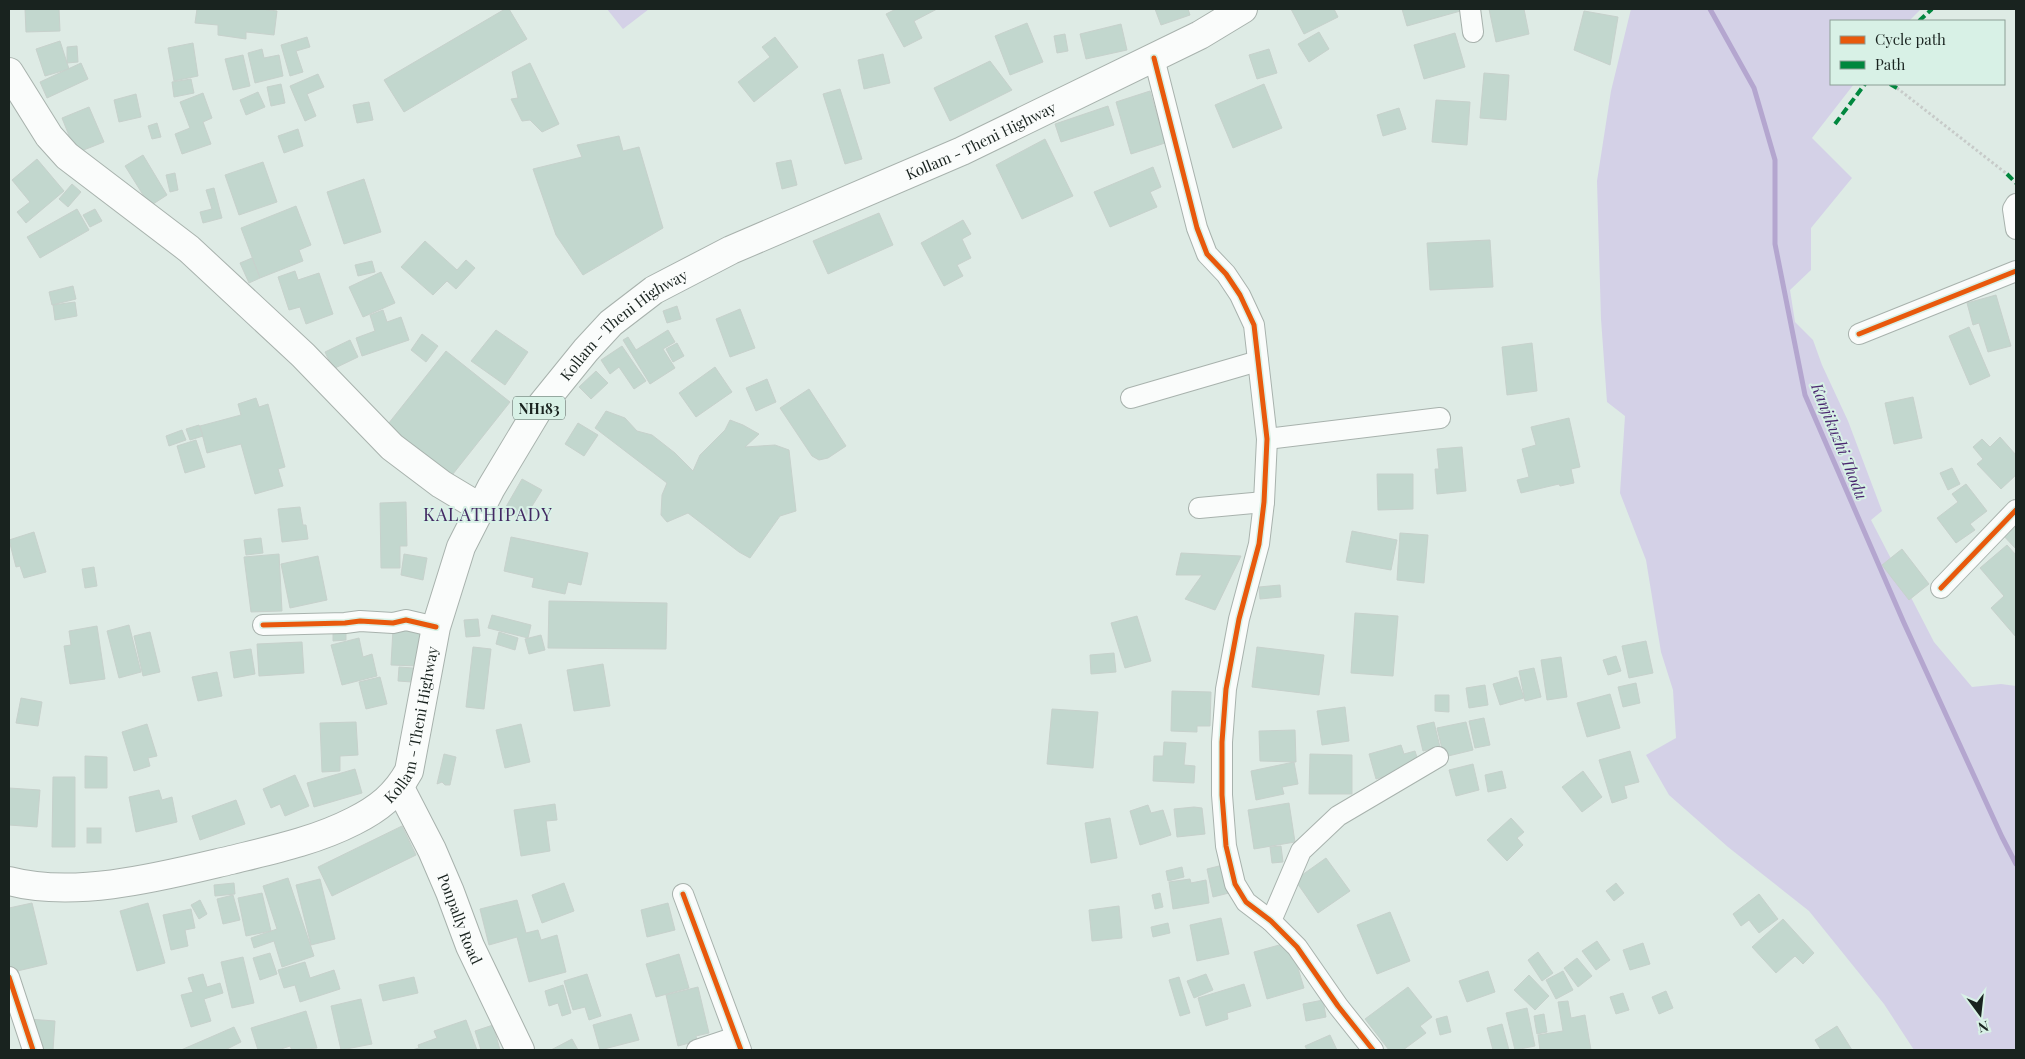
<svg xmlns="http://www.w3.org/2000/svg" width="2025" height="1059" viewBox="0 0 2025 1059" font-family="'Playfair Display',serif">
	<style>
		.green { fill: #d4d1e7 }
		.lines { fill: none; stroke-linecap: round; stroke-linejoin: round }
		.stream { stroke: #b4a6cf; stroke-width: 5 }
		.building { fill: #c2d7ce; stroke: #c7d1cc }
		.street-casing { stroke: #a8b2ad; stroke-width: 22 }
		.secondary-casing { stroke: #a8b2ad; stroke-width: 30 }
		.highway-casing { stroke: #a8b2ad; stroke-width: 30 }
		.path { stroke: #c7cbc9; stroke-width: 3; stroke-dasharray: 2.5 2.5; stroke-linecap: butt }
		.street { stroke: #fafcfb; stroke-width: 20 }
		.secondary { stroke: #fafcfb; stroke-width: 28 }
		.highway { stroke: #fafcfb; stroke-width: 28 }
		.quiet { stroke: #00873e; stroke-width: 4; stroke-dasharray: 8 4; stroke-linecap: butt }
		.cycleway-casing { stroke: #d8f1e6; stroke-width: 8 }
		.cycleway { stroke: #e8590c; stroke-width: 5 }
		.labels { text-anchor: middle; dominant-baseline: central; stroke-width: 4; stroke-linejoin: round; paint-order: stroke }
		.shield { fill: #d8f1e6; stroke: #52615b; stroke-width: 1 }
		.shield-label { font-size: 14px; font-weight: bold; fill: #19231f }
		.street-label { font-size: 15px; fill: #19231f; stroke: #d8f1e6 }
		.water-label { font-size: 16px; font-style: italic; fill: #4a2770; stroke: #d8f1e6 }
		.quarter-label { font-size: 18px; letter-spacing: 1px; fill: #432963; stroke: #d8f1e6 }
	</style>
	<rect width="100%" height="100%" fill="#deebe5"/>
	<!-- green -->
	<g class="green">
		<polygon points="607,9 649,9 623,29"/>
		<polygon points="1631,9 1921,9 1909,21 1831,21 1831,84 1854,84 1812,138 1852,178 1811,228 1811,270 1790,290 1795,322 1813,340 1822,365 1848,421 1882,511 1871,520 1934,642 1972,687 2001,684 2016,686 2016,1050 1914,1050 1884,1004 1809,911 1728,847 1669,795 1646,755 1676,738 1673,690 1661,652 1646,560 1620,493 1625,416 1607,402 1601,319 1597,181 1611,91"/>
	</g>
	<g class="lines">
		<!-- stream -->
		<polyline class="stream" points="1710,9 1754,88 1775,160 1775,244 1805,395 1904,623 2002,837 2016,864"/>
	</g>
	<!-- building -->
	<g class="building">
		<polygon points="25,9 59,9 60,31 26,32"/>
		<polygon points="197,9 262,9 277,11 274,35 246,32 246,39 218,35 218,25 195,23"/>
		<polygon points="505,9 509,9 527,39 404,112 384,80"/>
		<polygon points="896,9 937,9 914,21 922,38 904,47 886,14"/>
		<polygon points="1155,9 1188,9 1190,15 1161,25"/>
		<polygon points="1291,9 1334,9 1338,17 1304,34"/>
		<polygon points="1402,9 1464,9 1464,10 1407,26"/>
		<polygon points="1489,9 1524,9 1529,34 1496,42"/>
		<polygon points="1584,11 1618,17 1610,65 1574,50"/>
		<polygon points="1027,23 1043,62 1010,75 995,36"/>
		<polygon points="1121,24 1127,50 1086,59 1080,34"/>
		<polygon points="1319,32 1329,49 1309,62 1298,44"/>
		<polygon points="1455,33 1465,67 1424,79 1414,45"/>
		<polygon points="1065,34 1068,51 1057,53 1054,36"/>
		<polygon points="307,37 310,47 296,51 303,72 290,76 281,45"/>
		<polygon points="775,37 798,67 754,102 738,82 770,57 762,47"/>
		<polygon points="60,41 69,69 45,76 36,49"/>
		<polygon points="193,43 198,76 174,81 168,48"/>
		<polygon points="77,46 78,62 67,63 67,47"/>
		<polygon points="262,49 264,58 279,55 283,76 255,83 248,53"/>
		<polygon points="1269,49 1277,73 1257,79 1249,55"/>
		<polygon points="883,54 890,83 864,89 858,60"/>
		<polygon points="243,55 250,86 233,90 225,59"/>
		<polygon points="990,61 1012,90 950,121 934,88"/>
		<polygon points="81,63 88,79 47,98 40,82"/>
		<polygon points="530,63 559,124 542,132 530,120 522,121 511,99 518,98 512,72"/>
		<polygon points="1484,73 1509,75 1506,120 1480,118"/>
		<polygon points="318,74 324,87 307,94 316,116 305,121 290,86"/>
		<polygon points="191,79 194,93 174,97 172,82"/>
		<polygon points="281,84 285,103 271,106 267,87"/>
		<polygon points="1264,84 1282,128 1233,148 1215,105"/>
		<polygon points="840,89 862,159 845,164 823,94"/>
		<polygon points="1150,91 1165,143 1131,154 1116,102"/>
		<polygon points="258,92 265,107 246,115 240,100"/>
		<polygon points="203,93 212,118 203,122 211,144 182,154 175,134 190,128 180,102"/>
		<polygon points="136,94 141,117 119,122 114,100"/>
		<polygon points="1436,100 1470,102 1467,145 1432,142"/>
		<polygon points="369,102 373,120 357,123 353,105"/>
		<polygon points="1108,106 1114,125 1061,142 1055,124"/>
		<polygon points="89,107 104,142 76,153 62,118"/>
		<polygon points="1399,108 1406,129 1383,136 1377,115"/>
		<polygon points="157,123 161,137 152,139 148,126"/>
		<polygon points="298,129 303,146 284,153 278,136"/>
		<polygon points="619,136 623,151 639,147 663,228 583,275 556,235 533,169 582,157 577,145"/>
		<polygon points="1045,139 1073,196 1022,219 996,165"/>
		<polygon points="143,155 167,195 150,206 125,166"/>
		<polygon points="37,159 64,191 26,223 17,212 30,202 12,180"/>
		<polygon points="791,160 797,185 782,189 776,163"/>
		<polygon points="263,162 277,202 239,215 225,175"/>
		<polygon points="1153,167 1161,187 1150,192 1157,207 1110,227 1094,192"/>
		<polygon points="175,173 178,190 170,192 166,175"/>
		<polygon points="364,179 381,232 344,244 327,192"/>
		<polygon points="72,184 81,192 68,207 59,199"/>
		<polygon points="214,188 222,218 203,223 200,212 212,209 206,190"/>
		<polygon points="296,206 311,245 299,250 303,261 260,278 241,228"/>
		<polygon points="77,209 89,230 40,258 27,237"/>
		<polygon points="95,209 102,221 90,227 83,215"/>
		<polygon points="879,213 893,245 828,274 813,241"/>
		<polygon points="963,220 971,234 962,239 971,258 957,265 963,276 944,286 921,243"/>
		<polygon points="1490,240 1493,287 1430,290 1427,243"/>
		<polygon points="425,241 457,270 466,260 475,268 456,289 447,281 433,295 401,267"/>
		<polygon points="252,258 260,278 249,283 240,263"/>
		<polygon points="372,261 375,272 358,276 355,265"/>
		<polygon points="295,271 298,280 319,273 333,314 306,324 300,307 289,310 278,277"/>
		<polygon points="381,272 395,303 363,317 349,287"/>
		<polygon points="73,286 76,299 52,305 49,292"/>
		<polygon points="1996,295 2011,346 1988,352 1979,323 1973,325 1967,303"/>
		<polygon points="75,302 77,316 55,320 53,305"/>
		<polygon points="677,306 681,319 667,323 663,311"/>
		<polygon points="740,309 755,348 730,357 716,319"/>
		<polygon points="383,310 387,322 401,317 409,340 362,356 356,338 375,331 370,315"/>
		<polygon points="1969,327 1990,376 1970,385 1949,336"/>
		<polygon points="496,330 528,352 505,385 471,361"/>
		<polygon points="668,330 675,342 663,349 675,368 650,384 623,340 628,337 636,350"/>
		<polygon points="422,334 438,346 426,362 411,350"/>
		<polygon points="350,340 358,357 333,369 325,352"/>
		<polygon points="677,343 684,356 673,362 666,349"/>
		<polygon points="1532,343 1537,391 1507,395 1502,347"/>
		<polygon points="622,346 646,381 634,389 619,367 610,374 601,360"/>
		<polygon points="446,351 510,402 445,484 381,433"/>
		<polygon points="715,367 732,392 696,417 679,393"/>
		<polygon points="596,371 608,383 591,399 579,387"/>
		<polygon points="767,379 776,402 756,411 746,388"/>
		<polygon points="809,389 846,446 828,458 819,460 812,456 780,408"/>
		<polygon points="1913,397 1922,438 1894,444 1885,403"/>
		<polygon points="256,398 259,407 268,404 285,467 278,469 283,486 255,494 241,444 207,453 200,426 241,415 238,404"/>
		<polygon points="606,411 625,418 637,431 652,435 675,453 693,471 700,455 725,430 730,420 743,425 759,434 745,447 775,445 789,450 796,511 780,516 750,558 739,552 688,513 667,522 661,515 662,495 667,483 595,428"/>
		<polygon points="1569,418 1580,467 1571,469 1574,483 1560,486 1559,484 1521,493 1517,480 1529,477 1522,449 1536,445 1531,427"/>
		<polygon points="578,423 598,435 584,456 565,444"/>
		<polygon points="199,425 203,436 190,440 186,429"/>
		<polygon points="182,430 186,440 169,446 166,436"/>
		<polygon points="2000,437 2016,455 2016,475 2001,489 1977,464 1983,459 1973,447 1982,439 1990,447"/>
		<polygon points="196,440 205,467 185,473 177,446"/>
		<polygon points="1462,447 1466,491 1437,494 1435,469 1439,469 1437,449"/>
		<polygon points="1952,468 1960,484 1948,490 1940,473"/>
		<polygon points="1377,474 1413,474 1413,509 1378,510"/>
		<polygon points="522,479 542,490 524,519 503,512"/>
		<polygon points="1966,484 1987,511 1970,524 1975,530 1956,543 1937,518 1958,502 1952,494"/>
		<polygon points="406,502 407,546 400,546 400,568 381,568 380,503"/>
		<polygon points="300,507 303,525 306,525 308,539 282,542 278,509"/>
		<polygon points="2016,518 2016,549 2001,533"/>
		<polygon points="1352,531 1397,540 1391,570 1346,562"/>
		<polygon points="34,532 46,572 24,578 20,566 16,567 9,540"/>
		<polygon points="1400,533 1428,535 1424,583 1397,580"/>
		<polygon points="511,537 588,553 581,585 568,582 565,594 532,587 534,578 504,571"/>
		<polygon points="261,538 263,553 246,555 244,540"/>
		<polygon points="2007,545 2016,555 2016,637 1991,608 2004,596 1980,568"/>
		<polygon points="1902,549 1929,584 1909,600 1882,565"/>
		<polygon points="1181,553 1241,556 1215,610 1185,599 1202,575 1176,575"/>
		<polygon points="279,554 282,611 251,612 244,557"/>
		<polygon points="404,554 427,558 423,580 401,575"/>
		<polygon points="318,556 327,600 290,608 281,564"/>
		<polygon points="94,567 97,586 85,588 82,569"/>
		<polygon points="1280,585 1281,597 1260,599 1259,587"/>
		<polygon points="549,601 667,603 666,649 548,648"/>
		<polygon points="1355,613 1398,616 1393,676 1351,673"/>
		<polygon points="492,615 531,625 528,638 488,628"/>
		<polygon points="1137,616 1151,661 1125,668 1111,623"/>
		<polygon points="478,619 480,636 466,637 464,620"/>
		<polygon points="129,625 141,672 119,678 107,631"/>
		<polygon points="97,626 105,679 70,684 64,646 71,645 69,631"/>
		<polygon points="346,628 346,640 333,641 333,629"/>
		<polygon points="393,629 420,629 419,666 391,665"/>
		<polygon points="150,632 160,672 143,676 134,636"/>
		<polygon points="499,632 518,638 515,650 496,644"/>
		<polygon points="541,635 545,650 529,654 525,639"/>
		<polygon points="359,638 363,657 372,654 377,676 342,685 331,645"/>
		<polygon points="1646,641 1653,673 1629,678 1622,646"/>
		<polygon points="302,642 304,673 259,676 257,644"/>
		<polygon points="473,647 491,649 484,709 466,707"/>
		<polygon points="1257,647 1324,655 1319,695 1252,687"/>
		<polygon points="251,649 255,674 234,678 230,652"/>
		<polygon points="1114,653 1116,672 1091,674 1090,655"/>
		<polygon points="1616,656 1621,671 1608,675 1603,660"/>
		<polygon points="1561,657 1567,697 1547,700 1541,660"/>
		<polygon points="603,664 610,706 574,711 567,670"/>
		<polygon points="399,667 413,668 412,682 398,681"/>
		<polygon points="1534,668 1541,697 1525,701 1519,671"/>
		<polygon points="217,672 222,696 198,701 192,677"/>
		<polygon points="380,677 387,704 366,709 359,682"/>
		<polygon points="1517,677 1524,698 1500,705 1493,684"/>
		<polygon points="1636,683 1640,703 1623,707 1618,687"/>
		<polygon points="1485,685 1488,705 1469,708 1466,688"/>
		<polygon points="1172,691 1211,692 1210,726 1197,726 1197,732 1171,731"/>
		<polygon points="1610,694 1620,728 1587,737 1577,703"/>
		<polygon points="1435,695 1449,695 1449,712 1435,711"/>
		<polygon points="21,698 42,702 38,726 16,723"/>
		<polygon points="1345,707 1349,741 1322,745 1317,711"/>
		<polygon points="1052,709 1098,712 1093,768 1047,764"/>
		<polygon points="1484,718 1490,745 1475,748 1469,721"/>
		<polygon points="356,722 358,755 340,756 340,771 322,772 320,723"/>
		<polygon points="1434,722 1440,747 1423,751 1417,726"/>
		<polygon points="1466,722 1473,750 1444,757 1437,728"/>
		<polygon points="147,724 157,756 148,758 150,766 134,771 122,732"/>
		<polygon points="521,724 530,762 505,768 496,730"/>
		<polygon points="1295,730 1296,762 1260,761 1259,731"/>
		<polygon points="1164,742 1186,743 1184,765 1195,766 1194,783 1153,781 1154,756 1163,756"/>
		<polygon points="1401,745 1404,754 1415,751 1420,767 1376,779 1369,754"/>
		<polygon points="1630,751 1639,782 1624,786 1627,798 1612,803 1599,760"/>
		<polygon points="444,754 456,757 450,785 445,785 442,782 437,784"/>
		<polygon points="1310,754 1352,755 1352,794 1309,794"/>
		<polygon points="85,756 107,757 107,788 85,788"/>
		<polygon points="1294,762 1298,784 1282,787 1284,794 1256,800 1251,771"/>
		<polygon points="1473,764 1479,790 1456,796 1449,770"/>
		<polygon points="355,769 362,793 314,807 307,783"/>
		<polygon points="1502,771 1506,788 1488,792 1485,775"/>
		<polygon points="1583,771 1602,797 1582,812 1562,787"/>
		<polygon points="295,775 309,806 285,816 280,804 271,808 263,789"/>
		<polygon points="53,777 75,777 75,847 52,847"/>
		<polygon points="9,788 40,790 37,827 9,825"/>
		<polygon points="159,790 162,800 172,797 177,822 136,832 129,797"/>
		<polygon points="236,800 245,824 200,840 192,816"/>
		<polygon points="1289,803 1295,842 1254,849 1248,810"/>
		<polygon points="555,804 557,820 546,821 550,851 521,856 514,810"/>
		<polygon points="1148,805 1151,813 1163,810 1171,835 1140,845 1130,811"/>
		<polygon points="1194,807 1202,808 1205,834 1177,837 1174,809"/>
		<polygon points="1110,818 1117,858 1091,863 1085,823"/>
		<polygon points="1511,818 1524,832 1517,838 1523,845 1507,861 1487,840"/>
		<polygon points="402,826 416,855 332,896 318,867"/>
		<rect x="87" y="828" width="14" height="15"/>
		<polygon points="1281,846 1283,862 1272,863 1270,847"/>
		<polygon points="1326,858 1350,891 1318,913 1295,880"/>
		<polygon points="1223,865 1229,893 1213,897 1207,869"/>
		<polygon points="1182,867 1184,877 1168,881 1166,871"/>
		<polygon points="288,878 314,956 282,967 274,941 254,948 251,938 277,929 263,886"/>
		<polygon points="320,879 335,939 311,945 296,885"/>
		<polygon points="1190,879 1191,883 1206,880 1209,903 1173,909 1169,882"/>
		<polygon points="234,883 235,894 215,896 214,885"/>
		<polygon points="564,883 574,911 542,923 532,895"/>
		<polygon points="1616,883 1624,893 1614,901 1606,891"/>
		<polygon points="262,893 271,931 246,936 238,898"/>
		<polygon points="1160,893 1163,907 1155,909 1152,895"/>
		<polygon points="1759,894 1778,919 1759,933 1749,920 1741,926 1733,914"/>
		<polygon points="233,895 240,920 223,924 217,899"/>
		<polygon points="200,900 207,914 199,919 191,905"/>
		<polygon points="517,900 526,933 538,930 541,940 557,935 566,972 529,982 517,937 489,945 480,909"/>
		<polygon points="32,903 47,964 9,973 9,908"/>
		<polygon points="148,903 165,963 137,971 120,911"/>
		<polygon points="668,903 675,930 647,937 641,910"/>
		<polygon points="1119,906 1122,938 1092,941 1089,910"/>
		<polygon points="191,909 195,928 185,930 188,946 171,950 163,915"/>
		<polygon points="1390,912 1410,961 1377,974 1357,925"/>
		<polygon points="1221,918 1229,954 1197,961 1190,925"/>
		<polygon points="1783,919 1814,953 1803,964 1795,956 1776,973 1752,947"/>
		<polygon points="1168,923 1170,933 1153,937 1151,927"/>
		<polygon points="1597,941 1610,960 1596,970 1582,951"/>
		<polygon points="1290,942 1304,988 1267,999 1254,952"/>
		<polygon points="1643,943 1650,964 1630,970 1623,950"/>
		<polygon points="1538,952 1553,973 1542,981 1528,960"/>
		<polygon points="270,953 277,974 260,980 253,958"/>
		<polygon points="679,954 689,988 656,997 646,964"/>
		<polygon points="243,957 254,1003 232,1008 221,962"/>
		<polygon points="1577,958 1592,976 1578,987 1564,968"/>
		<polygon points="305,962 310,978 334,970 340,989 300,1002 295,985 284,988 278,970"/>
		<polygon points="1488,971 1495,992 1467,1002 1459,981"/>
		<polygon points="1563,971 1573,990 1556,999 1546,980"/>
		<polygon points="203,974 207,987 220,983 223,993 204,999 211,1021 191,1027 181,995 193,992 188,978"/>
		<polygon points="587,974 601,1016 589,1020 585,1007 573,1010 564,981"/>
		<polygon points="1206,974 1213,990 1194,998 1187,981"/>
		<polygon points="1529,975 1549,996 1535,1010 1514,990"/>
		<polygon points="414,977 418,993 383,1001 379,985"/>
		<polygon points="1179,977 1190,1013 1180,1016 1169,980"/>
		<polygon points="1244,984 1251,1006 1227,1013 1228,1019 1206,1026 1198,998"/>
		<polygon points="563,985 571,1013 562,1016 558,1003 549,1006 545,991"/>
		<polygon points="698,987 709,1033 696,1036 697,1041 678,1046 666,995"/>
		<polygon points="1408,987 1432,1017 1420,1026 1426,1033 1403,1050 1389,1050 1365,1019"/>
		<polygon points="1666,991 1673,1008 1659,1014 1652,997"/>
		<polygon points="1623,993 1629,1010 1616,1014 1610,997"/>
		<polygon points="361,999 372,1044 341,1050 331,1006"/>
		<polygon points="1323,1000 1326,1017 1306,1021 1303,1004"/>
		<polygon points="1568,1001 1571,1018 1585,1015 1591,1050 1540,1050 1538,1035 1563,1031 1558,1002"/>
		<polygon points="1527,1008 1535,1046 1515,1050 1506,1013"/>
		<polygon points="306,1011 317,1048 292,1050 290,1046 278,1050 258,1050 251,1028"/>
		<polygon points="631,1014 639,1040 600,1050 593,1025"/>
		<polygon points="1544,1014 1547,1032 1537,1034 1534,1016"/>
		<polygon points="1447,1016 1451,1032 1440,1035 1436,1019"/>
		<polygon points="28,1019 55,1021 53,1050 26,1050"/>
		<polygon points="466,1020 477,1050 412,1050 419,1048 418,1045 437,1038 434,1031"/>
		<polygon points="1502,1024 1509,1050 1493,1050 1487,1028"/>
		<polygon points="493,1025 500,1050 481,1050 475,1031"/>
		<polygon points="1837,1026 1852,1050 1821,1050 1815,1040"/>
		<polygon points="234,1027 241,1042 225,1050 181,1050"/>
		<polygon points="1330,1035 1337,1050 1307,1050 1305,1046"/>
		<polygon points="572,1039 578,1050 551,1050"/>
	</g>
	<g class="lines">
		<!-- street casing -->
		<g class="street-casing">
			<g id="street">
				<polyline points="1470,9 1473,32"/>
				<polyline points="1154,58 1197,228 1207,254 1226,274 1240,295 1254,325 1267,439 1264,502 1259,544 1239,619 1226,689 1222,742 1222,795 1226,846 1235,884 1246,902 1271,921 1297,947 1338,1006 1373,1050"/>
				<polyline points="2016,204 2013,209 2016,229"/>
				<polyline points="1859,334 2016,271"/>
				<polyline points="1131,398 1258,361"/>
				<polyline points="1267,439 1440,418"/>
				<polyline points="1199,508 1264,502"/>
				<polyline points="1941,588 2016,510"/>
				<polyline points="263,625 345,623 360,621 393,623 406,620 436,627"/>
				<polyline points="683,894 741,1050"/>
				<polyline points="1271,921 1301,851 1338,816 1438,757"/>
				<polyline points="9,977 33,1050"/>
				<polyline points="697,1050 736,1037"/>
			</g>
		</g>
		<!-- secondary casing -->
		<g class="secondary-casing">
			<g id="secondary">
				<polyline points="9,72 49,136 67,156 189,249 303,355 392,447 441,484 481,508"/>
				<path id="s1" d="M 400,788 L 432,850 L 450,892 L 470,946 L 520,1050"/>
			</g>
		</g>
		<!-- highway casing -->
		<g class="highway-casing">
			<g id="highway">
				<path id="s2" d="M 9,881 C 77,899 163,876 231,860 C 272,850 315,841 354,821 C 378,809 396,795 409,771 L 436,627 L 461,547 L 491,488 L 539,408 L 586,350 L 611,323 L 654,290 L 731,250 L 962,151 L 1200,35 L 1243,9"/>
			</g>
		</g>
		<!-- path -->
		<polyline class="path" points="1897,88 2007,174"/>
		<!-- street -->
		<use href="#street" class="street"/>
		<!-- secondary -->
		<use href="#secondary" class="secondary"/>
		<!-- highway -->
		<use href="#highway" class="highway"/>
		<!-- quiet -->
		<g class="quiet">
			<polyline points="1919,21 1932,9"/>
			<polyline points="1890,84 1897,88"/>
			<polyline points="1835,124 1865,84"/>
			<polyline points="2007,174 2016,183"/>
		</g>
		<!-- cycleway casing -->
		<g class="cycleway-casing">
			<g id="cycleway">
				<polyline points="1154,58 1197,228 1207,254 1226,274 1240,295 1254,325 1267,439 1264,502 1259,544 1239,619 1226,689 1222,742 1222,795 1226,846 1235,884 1246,902 1271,921 1297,947 1338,1006 1373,1050"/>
				<polyline points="1859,334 2016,271"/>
				<polyline points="1941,588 2016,510"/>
				<polyline points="263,625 345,623 360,621 393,623 406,620 436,627"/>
				<polyline points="683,894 741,1050"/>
				<polyline points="9,977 33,1050"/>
			</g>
		</g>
		<!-- cycleway -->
		<use href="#cycleway" class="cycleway"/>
	</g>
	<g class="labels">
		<!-- shield labels -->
		<rect class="shield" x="513" y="396.5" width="52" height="23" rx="4"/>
		<g class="shield-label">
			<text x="539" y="408">NH183</text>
		</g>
		<!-- street labels -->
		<g class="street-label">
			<text stroke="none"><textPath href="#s2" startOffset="1345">Kollam - Theni Highway</textPath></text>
			<text stroke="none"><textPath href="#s2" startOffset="940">Kollam - Theni Highway</textPath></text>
			<text stroke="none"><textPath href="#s2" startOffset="475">Kollam - Theni Highway</textPath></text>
			<text stroke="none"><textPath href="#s1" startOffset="144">Ponpally Road</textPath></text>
		</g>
		<!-- water labels -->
		<g class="water-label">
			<text transform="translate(1840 441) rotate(68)">Kanjikuzhi Thodu</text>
		</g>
		<!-- quarter labels -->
		<g class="quarter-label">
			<text x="488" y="514">KALATHIPADY</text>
		</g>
	</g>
	<!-- border -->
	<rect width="2025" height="1059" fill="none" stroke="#19231f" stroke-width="20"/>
	<!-- legend -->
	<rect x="1830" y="20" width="175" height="65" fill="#d8f1e6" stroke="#8c9f96"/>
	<rect x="1840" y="36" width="25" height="8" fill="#e8590c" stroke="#8c9f96"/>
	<text x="1875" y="45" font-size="15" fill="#19231f">Cycle path</text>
	<rect x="1840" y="61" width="25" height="8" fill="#00873e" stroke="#8c9f96"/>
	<text x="1875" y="70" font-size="15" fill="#19231f">Path</text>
	<!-- north arrow -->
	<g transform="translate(1980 1014) rotate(165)" stroke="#d8f1e6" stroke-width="4" paint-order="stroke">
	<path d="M0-4L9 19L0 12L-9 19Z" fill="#19231f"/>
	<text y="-8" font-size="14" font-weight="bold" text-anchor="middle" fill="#19231f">N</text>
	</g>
</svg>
